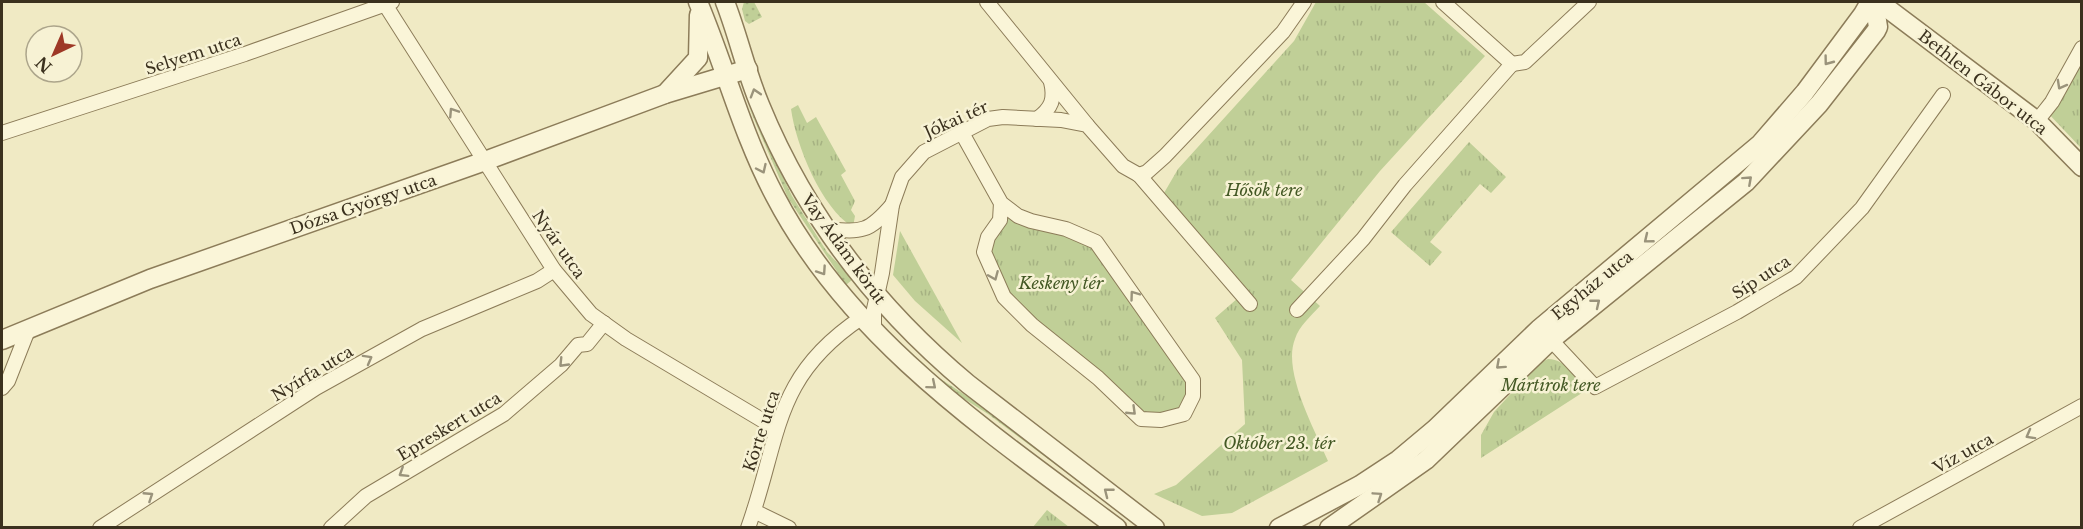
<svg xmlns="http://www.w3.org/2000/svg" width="2083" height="529" viewBox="0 0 2083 529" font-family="'Libre Baskerville',serif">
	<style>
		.grass { fill: url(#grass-dots) }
		.park { fill: url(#park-tufts) }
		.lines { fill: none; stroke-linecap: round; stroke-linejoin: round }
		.minor-casing { stroke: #8c7c59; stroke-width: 16 }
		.tertiary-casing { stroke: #8c7c59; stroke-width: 21 }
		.minor { stroke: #faf5d8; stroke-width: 14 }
		.tertiary { stroke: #faf5d8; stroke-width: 18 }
		.oneway { stroke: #9a937b }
		.labels { text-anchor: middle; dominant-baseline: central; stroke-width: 5; stroke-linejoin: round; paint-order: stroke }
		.street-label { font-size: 16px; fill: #3b311e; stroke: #f7f2d4 }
		.park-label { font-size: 16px; font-style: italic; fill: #435824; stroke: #f7f2d4 }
	</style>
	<defs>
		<pattern id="grass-dots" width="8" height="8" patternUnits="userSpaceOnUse" patternTransform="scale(1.5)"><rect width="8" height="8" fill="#c0cf97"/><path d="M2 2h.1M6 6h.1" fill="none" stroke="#a6b282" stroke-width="1.8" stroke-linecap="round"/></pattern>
		<pattern id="park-tufts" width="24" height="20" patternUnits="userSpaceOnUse" patternTransform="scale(1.5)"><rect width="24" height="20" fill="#c0cf97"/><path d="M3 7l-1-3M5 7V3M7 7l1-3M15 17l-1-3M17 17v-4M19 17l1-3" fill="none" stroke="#a6b282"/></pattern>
	</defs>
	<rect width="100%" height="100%" fill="#f0eac4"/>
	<!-- grass -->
	<g class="grass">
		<polygon points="744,2 754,2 762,17 749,24 745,21 742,9"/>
		<polygon points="747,103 792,196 827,252 853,279 846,285 788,198"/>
		<polygon points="885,328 939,378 990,411 1144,527 1139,527 988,414 936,381 886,332"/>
	</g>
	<!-- park -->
	<g class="park">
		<path d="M 1316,2 L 1424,2 L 1485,56 L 1380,171 L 1291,280 L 1320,306 C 1311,316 1299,326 1295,339 C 1282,371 1315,430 1328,461 L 1232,513 L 1202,516 L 1154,494 L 1176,485 L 1245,424 L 1242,360 L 1215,318 L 1246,291 L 1164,193 L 1178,169 L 1294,41 Z"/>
		<polygon points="2081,48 2081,148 2046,111"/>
		<path d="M 798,105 L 807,123 L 816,117 L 846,171 L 841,175 L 855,201 L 851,210 L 855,216 L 853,227 C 821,208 796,145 791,109 Z"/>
		<polygon points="1469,142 1506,177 1491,193 1480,184 1430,242 1442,252 1430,266 1391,232"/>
		<polygon points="1009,217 1065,232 1094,245 1190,380 1182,413 1142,415 1006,295 987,252 1002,222"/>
		<polygon points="900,231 962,343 915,301 893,275"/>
		<path d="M 1548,359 C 1568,360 1574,377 1585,391 L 1481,458 L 1481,435 L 1494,412 L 1539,363 Z"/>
		<polygon points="1047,510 1069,527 1033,527"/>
	</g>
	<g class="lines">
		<!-- minor casing -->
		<g class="minor-casing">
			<g id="minor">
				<polyline points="987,2 1087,125"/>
				<polyline points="1443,2 1512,64"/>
				<polyline points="386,6 554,270 591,314 626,339 777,429"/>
				<polyline points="1512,64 1525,62 1589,2"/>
				<path d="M 1037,119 C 1052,108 1055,99 1051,82"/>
				<polyline points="2037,121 2052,102 2082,48"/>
				<polyline points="2,133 245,54 392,2"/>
				<polyline points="962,133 1001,203 1018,216 1031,221 1066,229 1096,242 1193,380 1193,396 1184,414 1161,420 1141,419 1098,378 1032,325 1004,297 984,252 988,237 1000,220 1001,203"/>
				<polyline points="1139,175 1147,172 1165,156 1283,32 1304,2"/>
				<polyline points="1139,175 1250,304"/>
				<path d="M 826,229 C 862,232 868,233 892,205"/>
				<polyline points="1297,310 1363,239 1405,185 1512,64"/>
				<polyline points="874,331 874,309 882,273 892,205 902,177 924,152 988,119 1003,117 1061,120 1087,125 1123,166 1139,175"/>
				<polyline points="1551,340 1595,387 1737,312 1796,277 1862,208 1943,95"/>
				<polyline points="2,388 8,381 28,330"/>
				<polyline points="754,511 789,528"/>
				<polyline points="100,528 316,388 422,329 537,281 554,270"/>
				<polyline points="331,528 366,496 504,414 561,365 578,345 587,344 604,323"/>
				<path d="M 748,528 C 781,436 772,378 861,318"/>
				<polyline points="1860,528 2082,406"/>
			</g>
		</g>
		<!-- tertiary casing -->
		<g class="tertiary-casing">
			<g id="tertiary">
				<path d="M 698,2 C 725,66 742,134 775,196 C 850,340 990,433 1117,528"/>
				<path d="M 725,2 C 738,35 746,72 760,105 C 805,215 877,308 968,384 L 1155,528"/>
				<polyline points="1879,2 2037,121 2082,167"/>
				<polyline points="665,94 698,58 699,15"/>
				<polyline points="2,340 150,279 485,161 665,94 748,69"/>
				<polyline points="1279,528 1360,485 1398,460 1435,429 1539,329 1760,144 1805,92 1863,14 1870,2"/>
				<polyline points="1329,528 1426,460 1551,340 1746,182 1819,104 1876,31 1878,27 1874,2"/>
			</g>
		</g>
		<!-- minor -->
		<use href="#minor" class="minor"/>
		<!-- tertiary -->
		<use href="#tertiary" class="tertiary"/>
	</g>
	<!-- one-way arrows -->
	<defs><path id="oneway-chevron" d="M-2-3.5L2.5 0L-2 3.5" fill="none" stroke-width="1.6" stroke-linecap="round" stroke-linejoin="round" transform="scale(1.5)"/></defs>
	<g class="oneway">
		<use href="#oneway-chevron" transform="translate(1828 61) rotate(127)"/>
		<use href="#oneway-chevron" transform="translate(2061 85) rotate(119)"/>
		<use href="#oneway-chevron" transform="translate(755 93) rotate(-107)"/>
		<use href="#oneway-chevron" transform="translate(453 112) rotate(-123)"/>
		<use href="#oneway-chevron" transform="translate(762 169) rotate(65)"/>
		<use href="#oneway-chevron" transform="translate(1748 180) rotate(-42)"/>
		<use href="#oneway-chevron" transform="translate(1648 239) rotate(141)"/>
		<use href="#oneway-chevron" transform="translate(822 271) rotate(56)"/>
		<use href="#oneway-chevron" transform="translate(994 276) rotate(67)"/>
		<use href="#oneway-chevron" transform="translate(1134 295) rotate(-126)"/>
		<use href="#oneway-chevron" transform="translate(1596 303) rotate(-39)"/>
		<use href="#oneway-chevron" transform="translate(368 359) rotate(-29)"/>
		<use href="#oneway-chevron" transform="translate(563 363) rotate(134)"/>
		<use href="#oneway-chevron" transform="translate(1500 365) rotate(138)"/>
		<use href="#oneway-chevron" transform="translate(932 385) rotate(40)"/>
		<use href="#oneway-chevron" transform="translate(1132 411) rotate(44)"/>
		<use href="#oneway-chevron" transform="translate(2030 435) rotate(151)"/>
		<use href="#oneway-chevron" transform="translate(403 473) rotate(148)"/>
		<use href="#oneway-chevron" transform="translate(1108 492) rotate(-142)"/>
		<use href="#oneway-chevron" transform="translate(149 496) rotate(-33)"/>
		<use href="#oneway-chevron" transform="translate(1378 496) rotate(-34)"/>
	</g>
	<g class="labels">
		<!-- street labels -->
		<g class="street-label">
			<text transform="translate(193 54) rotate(-18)">Selyem utca</text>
			<text transform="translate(1983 82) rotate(38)">Bethlen Gábor utca</text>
			<text transform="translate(956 119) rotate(-24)">Jókai tér</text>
			<text transform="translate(363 204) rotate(-19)">Dózsa György utca</text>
			<text transform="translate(559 244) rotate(55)">Nyár utca</text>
			<text transform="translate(844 249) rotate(54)">Vay Ádám körút</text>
			<text transform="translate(1761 277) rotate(-33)">Síp utca</text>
			<text transform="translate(1592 285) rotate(-39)">Egyház utca</text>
			<text transform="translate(312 373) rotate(-31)">Nyírfa utca</text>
			<text transform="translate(449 426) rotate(-31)">Epreskert utca</text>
			<text transform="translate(761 431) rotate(-72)">Körte utca</text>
			<text transform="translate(1963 453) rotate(-29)">Víz utca</text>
		</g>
		<!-- park labels -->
		<g class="park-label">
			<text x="1264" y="190">Hősök tere</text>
			<text x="1061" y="283">Keskeny tér</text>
			<text x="1551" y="385">Mártírok tere</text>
			<text x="1279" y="443">Október 23. tér</text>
		</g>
	</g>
	<!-- border -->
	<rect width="2083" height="529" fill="none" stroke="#3b311e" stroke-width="6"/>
	<!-- north arrow -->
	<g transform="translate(54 54) rotate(224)"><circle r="28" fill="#f7f2d4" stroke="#aca58b" stroke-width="1.5"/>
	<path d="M0-4.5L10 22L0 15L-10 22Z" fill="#9e3826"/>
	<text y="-9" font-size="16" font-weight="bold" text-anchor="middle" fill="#3b311e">N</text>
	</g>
</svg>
